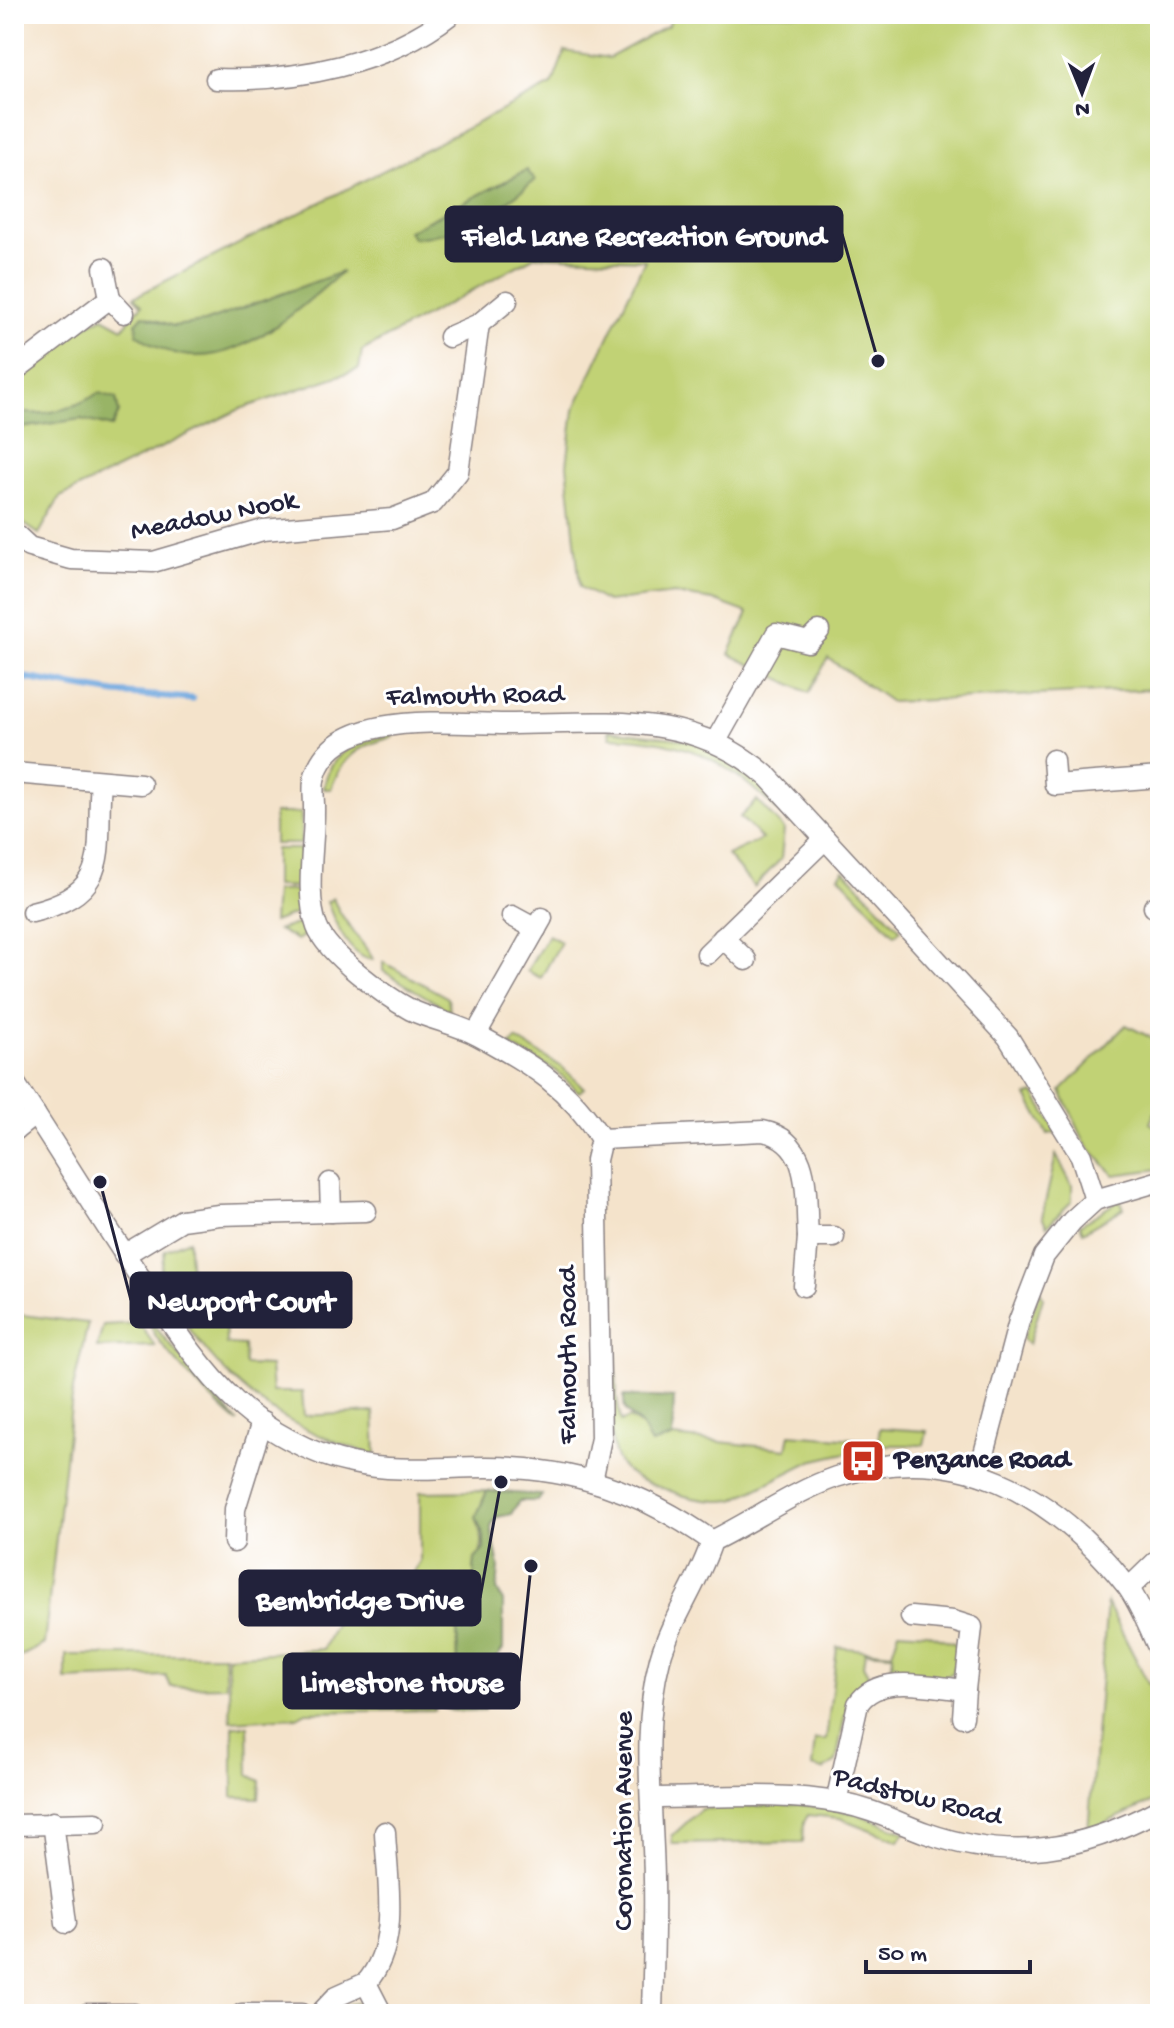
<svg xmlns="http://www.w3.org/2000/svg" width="1174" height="2028" viewBox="0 0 1174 2028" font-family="'Gochi Hand',sans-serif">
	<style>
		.green { fill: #c1d274; stroke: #727a58; stroke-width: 2 }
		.forest { fill: #98b466; stroke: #5d6b50; stroke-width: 2 }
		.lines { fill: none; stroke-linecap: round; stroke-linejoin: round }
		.stream { stroke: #6fa7de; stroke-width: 7 }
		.street-casing { stroke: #8b8283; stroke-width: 23 }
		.street { stroke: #fff; stroke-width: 20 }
		.labels { text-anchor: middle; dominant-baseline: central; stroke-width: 6; stroke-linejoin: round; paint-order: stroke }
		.street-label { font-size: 28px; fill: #22223b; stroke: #fff }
		.poi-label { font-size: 28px; font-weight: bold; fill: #22223b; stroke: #fff; text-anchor: start }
		.leader { fill: none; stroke: #22223b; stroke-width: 3 }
		.callout-dot { fill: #22223b; stroke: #fff; stroke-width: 3 }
		.callout { fill: #22223b; stroke: #22223b; stroke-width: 3 }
		.callout-label { font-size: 30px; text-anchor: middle; font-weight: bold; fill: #fff }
	</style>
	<rect width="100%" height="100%" fill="#fff"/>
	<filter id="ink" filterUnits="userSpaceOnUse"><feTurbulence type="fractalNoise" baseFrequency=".0125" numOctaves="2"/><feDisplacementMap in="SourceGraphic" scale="16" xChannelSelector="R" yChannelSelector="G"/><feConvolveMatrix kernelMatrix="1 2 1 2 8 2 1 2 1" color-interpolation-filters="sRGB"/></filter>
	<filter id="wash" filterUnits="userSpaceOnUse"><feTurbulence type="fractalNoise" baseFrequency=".006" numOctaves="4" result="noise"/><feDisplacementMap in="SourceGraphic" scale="32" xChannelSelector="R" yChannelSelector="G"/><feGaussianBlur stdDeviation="1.8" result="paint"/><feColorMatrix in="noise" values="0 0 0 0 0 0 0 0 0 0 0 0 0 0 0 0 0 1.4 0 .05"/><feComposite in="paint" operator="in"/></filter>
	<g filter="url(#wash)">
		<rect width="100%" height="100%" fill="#f4e3cb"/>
		<!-- green -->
		<g class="green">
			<polygon points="672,14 1160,14 1160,689 891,702 828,658 809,693 729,654 748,613 713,600 674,594 607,602 580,587 567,465 574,410 645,260 535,256 362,351 359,369 240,409 60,497 39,534 14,517 14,363 103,317 123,328 142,305 134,297 552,85 565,51 609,58 669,25"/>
			<path d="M 609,730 L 696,741 L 752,773 L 795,818 L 789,823 C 734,764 692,739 610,737 Z"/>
			<path d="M 392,733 L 393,737 C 358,746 343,755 331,789 L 324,789 C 329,749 359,743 392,733 Z"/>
			<polygon points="757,800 784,829 781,859 754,887 727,855 762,839 740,817"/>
			<rect x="274" y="813" width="27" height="31"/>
			<polygon points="275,849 301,849 301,887 275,886"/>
			<polygon points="844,870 901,930 895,935 839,876"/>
			<polygon points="303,890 305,910 273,922 275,891"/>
			<path d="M 333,898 C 340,920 372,952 373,960 C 350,959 334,921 327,902 Z"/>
			<polygon points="309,920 314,929 297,940 278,930"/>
			<polygon points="548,935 561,942 541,978 527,971"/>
			<polygon points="383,962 448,998 450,1011 383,971"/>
			<polygon points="1126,1025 1160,1042 1160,1101 1150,1123 1160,1129 1159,1169 1114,1175 1085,1143 1061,1091"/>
			<polygon points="516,1039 562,1067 584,1088 579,1092 555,1070 510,1046"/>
			<polygon points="1034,1093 1057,1132 1048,1134 1027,1096"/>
			<polygon points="1056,1155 1072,1185 1072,1201 1047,1226 1042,1217"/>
			<polygon points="1120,1200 1124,1208 1083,1232 1080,1225"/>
			<path d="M 189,1240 C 188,1267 195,1290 196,1318 L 225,1321 L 226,1344 L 244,1345 L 245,1365 L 270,1366 L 272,1392 L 302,1392 L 304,1416 L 374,1412 L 376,1455 C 295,1432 241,1400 191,1331 C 179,1314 172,1294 159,1278 L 165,1250 Z"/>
			<path d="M 614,1273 L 617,1398 L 621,1422 L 629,1418 L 642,1426 L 651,1444 L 673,1437 L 787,1449 L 790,1434 L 869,1440 L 868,1448 L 811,1461 L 734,1500 C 710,1503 689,1499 668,1490 C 651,1484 631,1480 620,1464 C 602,1440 608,1312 607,1275 Z"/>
			<polygon points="1040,1291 1043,1297 1029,1344 1023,1339"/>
			<polygon points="14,1314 88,1323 73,1389 44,1644 14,1660"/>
			<path d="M 149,1320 L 238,1423 C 220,1409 147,1336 149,1320 Z"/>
			<polygon points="139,1323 155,1346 97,1348 103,1325"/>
			<polygon points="880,1428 927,1431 924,1445 877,1445"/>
			<path d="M 487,1491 L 476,1517 C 484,1539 485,1547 474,1568 C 478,1585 474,1590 461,1601 L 457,1622 L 458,1668 L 434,1696 L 435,1710 L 306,1712 L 297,1717 L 231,1721 L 227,1656 L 323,1649 L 342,1609 L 412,1576 L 420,1561 L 420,1492 Z"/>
			<polygon points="1107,1603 1149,1685 1160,1694 1160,1798 1088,1831"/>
			<path d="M 899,1631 L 927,1633 L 954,1643 L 958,1652 L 952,1673 L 940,1679 L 896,1674 L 891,1673 L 893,1654 L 865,1652 L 863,1665 L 869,1676 C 841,1698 844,1729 836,1762 L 823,1770 L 812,1767 L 815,1740 L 826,1740 L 837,1647 L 892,1653 Z"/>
			<polygon points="66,1655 224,1655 226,1686 171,1687 166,1676 66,1680"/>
			<polygon points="233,1726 248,1726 249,1775 260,1781 259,1798 233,1797"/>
			<polygon points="798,1804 855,1813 905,1832 899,1841 840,1818 808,1815 804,1822 803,1842 672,1844 672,1836 701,1809"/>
			<polygon points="357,2002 372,2014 337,2014 342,2006"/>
		</g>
		<!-- forest -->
		<g class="forest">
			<path d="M 527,170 L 535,180 C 500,210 461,235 413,238 L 408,231 Z"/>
			<path d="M 342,272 C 285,321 212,393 137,334 L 136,323 L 143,315 L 173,326 L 204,322 Z"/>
			<path d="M 99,393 L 116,398 L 119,413 L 112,427 L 81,419 L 14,429 L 14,411 C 45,418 72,409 99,393 Z"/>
			<path d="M 624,1396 L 674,1398 L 672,1438 L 651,1444 C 647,1439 645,1429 641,1425 C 630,1413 623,1416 624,1396 Z"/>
			<path d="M 487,1491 L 542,1495 L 538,1501 L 519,1501 L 511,1514 L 497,1517 L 491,1527 L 499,1567 L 497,1590 L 503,1601 L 503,1649 L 485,1673 L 485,1710 C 466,1710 441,1717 433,1696 L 458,1667 L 457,1622 L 461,1600 C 480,1586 472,1580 475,1559 L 484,1549 L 484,1537 L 476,1517 Z"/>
		</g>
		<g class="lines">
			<!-- stream -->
			<polyline class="stream" points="14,676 115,693 192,699"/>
		</g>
	</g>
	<g filter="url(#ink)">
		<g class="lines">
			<!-- street casing -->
			<g class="street-casing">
				<g id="street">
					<path d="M 216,79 C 295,82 388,64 451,14"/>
					<polyline points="110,298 124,313"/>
					<polyline points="449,337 479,324 507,301"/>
					<polyline points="14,371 110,298 104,268"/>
					<polyline points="14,533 29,547 71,559 153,562 263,530 392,519 433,503 458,472 479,324"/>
					<polyline points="716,741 776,634 808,642 819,631"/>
					<polyline points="1053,760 1055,785 1160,777"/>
					<polyline points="14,773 141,784"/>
					<polyline points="1154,907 1160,906"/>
					<path d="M 32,912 C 115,892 95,850 101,781"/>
					<polyline points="512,916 536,929"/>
					<polyline points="723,938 746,960"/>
					<polyline points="707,954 825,839"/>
					<polyline points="476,1034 542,918"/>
					<path d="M 14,1082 C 59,1150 100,1219 146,1286 C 173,1326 200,1368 235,1401 C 265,1430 312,1455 352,1463 C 397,1473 441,1467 486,1467 C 572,1467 642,1491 712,1541"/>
					<polyline points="14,1131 35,1114"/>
					<path d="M 601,1139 L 763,1131 C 813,1141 805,1197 808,1237"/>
					<polyline points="330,1183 331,1212"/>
					<polyline points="124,1255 182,1220 219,1215 366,1211"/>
					<polyline points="804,1286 808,1237 834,1237"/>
					<polyline points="979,1473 1019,1321 1044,1256 1072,1221 1095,1200 1160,1181"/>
					<path d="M 592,1481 L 601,1438 L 596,1160 L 601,1139 C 569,1087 531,1064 479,1036 C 457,1024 432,1020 411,1010 C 385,996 327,954 317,927 C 304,892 315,843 314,806 C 314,797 312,785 315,776 C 334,708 451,724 505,724 C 601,724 690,708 768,777 L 1008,1037 L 1081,1156 L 1095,1200"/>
					<polyline points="234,1542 235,1509 262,1422"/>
					<polyline points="1129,1588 1160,1558"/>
					<polyline points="963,1717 965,1690"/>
					<path d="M 651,1798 C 711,1798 782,1791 840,1803 C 873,1809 896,1822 926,1833 C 1012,1863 1081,1851 1160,1809"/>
					<path d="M 836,1802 L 858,1704 C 879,1672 932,1687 965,1690 L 972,1627 L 953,1621 L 911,1617"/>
					<polyline points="53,1822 66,1923"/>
					<polyline points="14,1825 96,1823"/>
					<path d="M 366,1983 C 401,1943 387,1882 385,1832"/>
					<polyline points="14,2014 15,2014"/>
					<polyline points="87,2014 134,2014"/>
					<polyline points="242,2014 301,2014"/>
					<polyline points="320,2014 337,1996 366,1983 382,2014"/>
					<path d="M 652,2014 C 653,1969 655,1924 654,1879 C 653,1807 641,1730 660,1659 C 672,1617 699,1582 712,1541 C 753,1521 793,1492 836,1477 C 956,1437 1054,1494 1127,1586 C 1141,1605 1150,1631 1160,1651"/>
				</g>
			</g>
			<!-- street -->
			<use href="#street" class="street"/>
		</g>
	</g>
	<!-- icons -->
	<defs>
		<g id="bus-square" transform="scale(2.3)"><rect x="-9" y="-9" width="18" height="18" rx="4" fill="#c8321e" stroke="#fff"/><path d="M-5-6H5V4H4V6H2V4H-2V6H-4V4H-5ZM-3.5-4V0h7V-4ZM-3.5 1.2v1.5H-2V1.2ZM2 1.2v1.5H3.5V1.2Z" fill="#fff"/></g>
	</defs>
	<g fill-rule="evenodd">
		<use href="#bus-square" x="863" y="1461"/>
	</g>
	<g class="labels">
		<!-- street labels -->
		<g class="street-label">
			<text transform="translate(214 517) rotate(-11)">Meadow Nook</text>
			<text transform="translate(475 697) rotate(-1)">Falmouth Road</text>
			<text transform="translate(569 1355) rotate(-90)">Falmouth Road</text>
			<text transform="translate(917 1798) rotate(14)">Padstow Road</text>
			<text transform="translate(625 1821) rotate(-90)">Coronation Avenue</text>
		</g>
		<!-- poi labels -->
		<g class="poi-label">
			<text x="894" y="1461">Penzance Road</text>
		</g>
	</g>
	<!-- callouts -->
	<path class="leader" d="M878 361L842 234M100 1182L131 1300M501 1482L480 1598M531 1566L519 1681"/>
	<g class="callout-dot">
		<circle cx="878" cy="361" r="8"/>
		<circle cx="100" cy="1182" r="8"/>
		<circle cx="501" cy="1482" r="8"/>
		<circle cx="531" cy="1566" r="8"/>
	</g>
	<g class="callout">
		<rect x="446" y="207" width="396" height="54" rx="8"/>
		<rect x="131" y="1273" width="220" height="54" rx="8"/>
		<rect x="240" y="1571" width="240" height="54" rx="8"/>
		<rect x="284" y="1654" width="235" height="54" rx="8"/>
	</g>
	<g class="callout-label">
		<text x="644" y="245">Field Lane Recreation Ground</text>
		<text x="241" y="1310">Newport Court</text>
		<text x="360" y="1609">Bembridge Drive</text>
		<text x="402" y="1691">Limestone House</text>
	</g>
	<!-- margin -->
	<rect width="1174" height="2028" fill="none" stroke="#fff" stroke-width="48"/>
	<!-- north arrow -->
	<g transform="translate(1082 92) rotate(179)" stroke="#ffffff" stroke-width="6" paint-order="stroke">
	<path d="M0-6L14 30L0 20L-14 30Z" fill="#22223b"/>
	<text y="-12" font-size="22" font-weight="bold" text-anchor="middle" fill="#22223b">N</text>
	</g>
	<!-- scale -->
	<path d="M866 1960v12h164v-12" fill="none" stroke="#22223b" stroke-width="4"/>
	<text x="878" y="1960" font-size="24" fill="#22223b" stroke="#ffffff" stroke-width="6" paint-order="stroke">50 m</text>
</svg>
